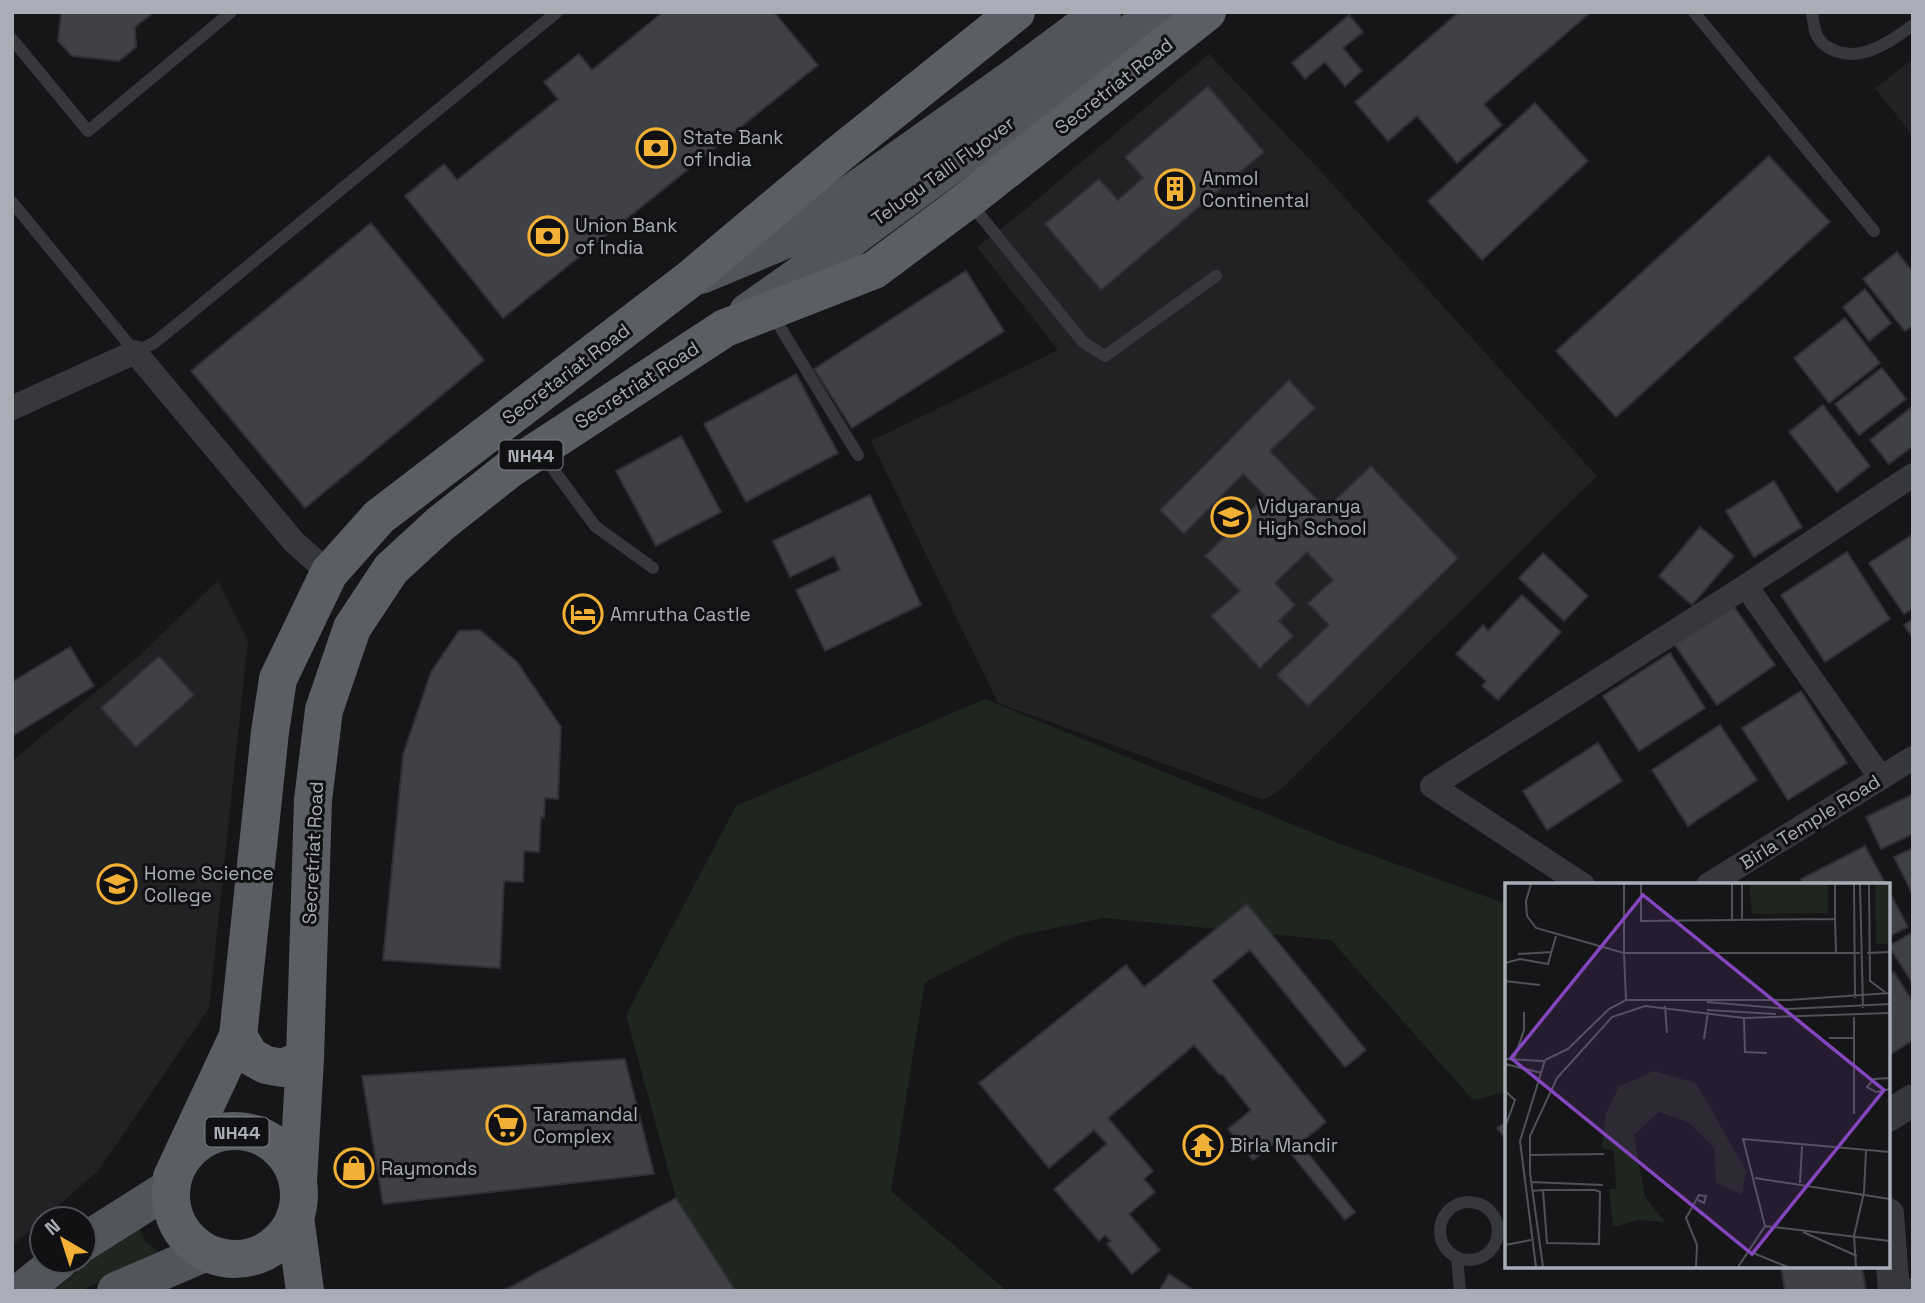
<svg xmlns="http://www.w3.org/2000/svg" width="1925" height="1303" viewBox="0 0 1925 1303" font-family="'Space Grotesk',sans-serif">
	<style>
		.built { fill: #222225 }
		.green { fill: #1e261f }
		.building { fill: #404145; stroke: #303034; stroke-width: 2 }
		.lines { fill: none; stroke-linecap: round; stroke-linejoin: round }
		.service { stroke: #37383d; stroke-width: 12 }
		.minor { stroke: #37383d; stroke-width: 24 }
		.tertiary { stroke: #37383d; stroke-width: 32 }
		.primary { stroke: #53555c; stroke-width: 38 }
		.trunk { stroke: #5b5e65; stroke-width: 38 }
		.labels { text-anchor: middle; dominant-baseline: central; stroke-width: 6; stroke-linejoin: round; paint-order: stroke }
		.shield { fill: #111113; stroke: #7b7e86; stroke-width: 2 }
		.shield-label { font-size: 18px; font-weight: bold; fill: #a8adb8 }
		.street-label { font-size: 19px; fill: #a8adb8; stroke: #111113 }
		.poi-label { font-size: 19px; fill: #a8adb8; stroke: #111113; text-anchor: start }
		.inset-road { fill: none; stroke: #505258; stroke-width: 2 }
		.view { fill: #8446be; fill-opacity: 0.15; stroke: #8446be; stroke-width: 3.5 }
		.inset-edge { fill: none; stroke: #a8adb8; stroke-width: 3.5 }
	</style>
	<rect width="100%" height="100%" fill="#161618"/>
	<!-- built -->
	<g class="built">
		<polygon points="1209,54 1316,166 1597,476 1280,790 1263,800 998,703 871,441 1058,350 977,247 1015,218"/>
		<polygon points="1913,59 1913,136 1875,88"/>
		<polygon points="218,580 248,640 209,1008 99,1170 12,1246 12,761 138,657"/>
	</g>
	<!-- green -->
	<g class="green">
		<polygon points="985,699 1343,845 1507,904 1507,1092 1473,1100 1331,940 1104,918 1016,936 925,982 891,1191 1007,1291 736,1291 676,1198 626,1015 736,806"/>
		<polygon points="136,1221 145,1241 160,1254 80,1291 54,1291"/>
	</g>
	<!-- building -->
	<g class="building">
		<polygon points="59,12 154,12 135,27 136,47 119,61 72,56 58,41 61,15"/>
		<polygon points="663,12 774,12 818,65 503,318 405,196 444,164 457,180 558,99 544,82 579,54 592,70"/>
		<polygon points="1459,12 1591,12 1484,104 1502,125 1457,163 1417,116 1388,141 1355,102"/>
		<polygon points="1349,15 1363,32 1343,48 1362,71 1345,86 1325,62 1305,79 1292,63"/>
		<polygon points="1208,86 1264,152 1101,290 1045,224 1099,179 1118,200 1143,178 1125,157"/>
		<polygon points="1535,103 1588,161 1482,260 1428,201"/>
		<polygon points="1769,156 1830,222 1616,417 1556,351"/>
		<polygon points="371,223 484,360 305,508 191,371"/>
		<polygon points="1897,252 1913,272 1913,325 1905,331 1863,279"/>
		<polygon points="966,271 1004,331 852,428 814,369"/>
		<polygon points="1865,289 1891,323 1869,341 1843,307"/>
		<polygon points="1845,318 1880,363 1829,403 1794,358"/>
		<polygon points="1882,368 1906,399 1859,435 1835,404"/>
		<polygon points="796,374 838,453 746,502 704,424"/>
		<polygon points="1289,380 1315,408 1270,451 1326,509 1371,466 1458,558 1308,706 1277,675 1329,625 1308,603 1333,580 1307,552 1275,583 1295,605 1279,621 1293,636 1260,668 1211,616 1240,591 1205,556 1265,496 1243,474 1184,534 1160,510"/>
		<polygon points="1823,405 1870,466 1837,492 1789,432"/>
		<polygon points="1913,406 1913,446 1889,464 1870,440"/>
		<polygon points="681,436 721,512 656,546 616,471"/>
		<polygon points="1774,481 1802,527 1754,557 1726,511"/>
		<polygon points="870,495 921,605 825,651 796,590 840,570 834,556 790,577 773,541"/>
		<polygon points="1700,527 1734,556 1692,605 1659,576"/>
		<polygon points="1913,534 1913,608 1904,614 1869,563"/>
		<polygon points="1847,552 1890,619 1825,662 1781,595"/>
		<polygon points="1543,553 1588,596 1564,621 1519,578"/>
		<polygon points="1522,595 1561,632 1498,700 1482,686 1486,681 1456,654 1483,625 1488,631"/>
		<polygon points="1732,604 1775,665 1717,705 1674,644"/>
		<polygon points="1913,619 1913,638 1904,625"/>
		<polygon points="480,630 517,662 561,727 558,799 545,798 544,818 541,817 539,852 524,851 523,882 504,881 500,968 383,960 403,755 431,672 459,631"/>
		<polygon points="70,647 94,686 12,736 12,682"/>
		<polygon points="1670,653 1705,708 1639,751 1603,696"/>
		<polygon points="159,656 194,695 136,747 101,708"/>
		<polygon points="1801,691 1847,763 1788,800 1742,728"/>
		<polygon points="1720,725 1757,780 1688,826 1652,770"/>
		<polygon points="1598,743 1622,781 1547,830 1523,791"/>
		<polygon points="1913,794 1913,834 1881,849 1866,817"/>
		<polygon points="1865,846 1886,885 1804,885 1801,879"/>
		<polygon points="1913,848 1913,895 1894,857"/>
		<polygon points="1888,889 1908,927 1888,937"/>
		<polygon points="1247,904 1366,1050 1345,1067 1250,950 1212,981 1326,1122 1300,1143 1355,1212 1345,1220 1279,1139 1253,1160 1228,1129 1251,1110 1222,1074 1220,1075 1194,1045 1108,1118 1153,1171 1144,1179 1155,1192 1129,1214 1160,1250 1132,1274 1107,1244 1111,1241 1105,1235 1099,1241 1054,1189 1107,1144 1094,1130 1049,1168 979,1083 1126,965 1144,987"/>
		<polygon points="1913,932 1913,984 1889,946"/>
		<polygon points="1894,972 1913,1002 1913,1040 1888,1056 1888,976"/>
		<polygon points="625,1059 654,1174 383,1204 362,1076"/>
		<polygon points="1507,1121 1507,1141 1497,1128"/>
		<polygon points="676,1198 735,1290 503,1291"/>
		<polygon points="1781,1266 1862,1266 1866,1291 1785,1291"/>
		<polygon points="1169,1274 1195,1291 1159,1291"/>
	</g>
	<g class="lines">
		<!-- service -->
		<g class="service">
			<polyline points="1694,12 1874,231"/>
			<path d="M 1813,12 L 1812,14 C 1813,20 1814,25 1815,31 C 1821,50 1846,58 1865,52 C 1883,47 1898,36 1913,25"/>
			<polyline points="12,39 88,131 231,12"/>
			<polyline points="12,202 135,352 154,343 186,317 557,12"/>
			<polyline points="970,203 1083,342 1105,356 1216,276"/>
			<polyline points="772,314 858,455"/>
			<polyline points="543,452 556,473 595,526 653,568"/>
			<circle cx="1469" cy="1231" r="29"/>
			<polyline points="1457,1258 1460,1291"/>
		</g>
		<!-- minor -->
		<g class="minor">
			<polyline points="12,408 135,352 294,542 329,573"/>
			<polyline points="1746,586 1881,778"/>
			<polyline points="1583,885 1432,786 1746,586 1913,475"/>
			<polyline points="1708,885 1913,758"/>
			<polyline points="1912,1291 1913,1290"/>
		</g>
		<!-- tertiary -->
		<g class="tertiary">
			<polyline points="1888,1116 1913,1100"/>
			<polyline points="1888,1214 1894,1291"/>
		</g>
		<!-- primary -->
		<g class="primary">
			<polyline points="701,275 787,239 1015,77 1102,12"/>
			<polyline points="748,312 816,264 1159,12"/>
			<polyline points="84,1242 171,1187"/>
			<polyline points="22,1291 59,1261"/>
			<polyline points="116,1291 204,1253"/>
		</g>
		<!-- trunk -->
		<g class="trunk">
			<polyline points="238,1036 250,1056 266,1065 283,1068 305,1058"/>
			<circle cx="235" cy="1195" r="64"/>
			<polyline points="172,1177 238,1036 270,732 278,679 329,573 379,517 690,279 839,154 1016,12"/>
			<polyline points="298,1182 305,1058 313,800 324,710 352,628 391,569 440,524 511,468 725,328 874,270 968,200 1207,12"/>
			<polyline points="295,1217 305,1291"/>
		</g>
	</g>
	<!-- icons -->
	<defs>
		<g id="bank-ring" transform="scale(2.0125)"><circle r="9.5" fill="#111113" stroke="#f2b134" stroke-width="1.5"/><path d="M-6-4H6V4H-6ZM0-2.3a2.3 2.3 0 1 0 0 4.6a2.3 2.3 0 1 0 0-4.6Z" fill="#f2b134"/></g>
		<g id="building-ring" transform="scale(2.0125)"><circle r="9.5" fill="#111113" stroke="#f2b134" stroke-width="1.5"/><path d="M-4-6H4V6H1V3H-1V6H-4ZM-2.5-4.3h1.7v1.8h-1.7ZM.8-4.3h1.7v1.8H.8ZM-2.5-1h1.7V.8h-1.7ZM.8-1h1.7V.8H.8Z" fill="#f2b134"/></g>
		<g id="school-ring" transform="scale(2.0125)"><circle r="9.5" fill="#111113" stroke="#f2b134" stroke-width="1.5"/><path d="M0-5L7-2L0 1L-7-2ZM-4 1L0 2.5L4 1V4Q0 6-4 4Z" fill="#f2b134"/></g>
		<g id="hotel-ring" transform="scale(2.0125)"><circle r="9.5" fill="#111113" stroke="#f2b134" stroke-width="1.5"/><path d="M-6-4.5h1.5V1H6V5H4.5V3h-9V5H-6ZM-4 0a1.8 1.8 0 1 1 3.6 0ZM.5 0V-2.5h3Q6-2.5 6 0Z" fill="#f2b134"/></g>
		<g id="university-ring" transform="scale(2.0125)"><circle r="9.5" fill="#111113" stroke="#f2b134" stroke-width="1.5"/><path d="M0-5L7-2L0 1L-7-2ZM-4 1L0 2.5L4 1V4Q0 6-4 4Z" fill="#f2b134"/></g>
		<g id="supermarket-ring" transform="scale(2.0125)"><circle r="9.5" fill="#111113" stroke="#f2b134" stroke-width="1.5"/><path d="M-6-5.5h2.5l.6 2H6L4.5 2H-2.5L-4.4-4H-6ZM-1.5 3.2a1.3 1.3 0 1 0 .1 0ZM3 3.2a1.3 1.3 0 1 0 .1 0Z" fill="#f2b134"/></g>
		<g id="temple-ring" transform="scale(2.0125)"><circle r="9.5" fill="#111113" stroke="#f2b134" stroke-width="1.5"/><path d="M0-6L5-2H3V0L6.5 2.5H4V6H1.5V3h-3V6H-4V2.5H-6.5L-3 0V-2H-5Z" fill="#f2b134"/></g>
		<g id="shop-ring" transform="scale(2.0125)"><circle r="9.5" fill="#111113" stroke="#f2b134" stroke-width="1.5"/><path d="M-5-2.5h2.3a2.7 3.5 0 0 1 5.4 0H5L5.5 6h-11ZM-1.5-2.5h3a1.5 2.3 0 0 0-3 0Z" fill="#f2b134"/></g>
	</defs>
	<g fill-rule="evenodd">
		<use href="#bank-ring" x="656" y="148"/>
		<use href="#building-ring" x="1175" y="189"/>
		<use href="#bank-ring" x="548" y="236"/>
		<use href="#school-ring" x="1231" y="517"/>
		<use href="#hotel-ring" x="583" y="614"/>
		<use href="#university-ring" x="117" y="884"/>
		<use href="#supermarket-ring" x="506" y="1125"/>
		<use href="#temple-ring" x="1203" y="1145"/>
		<use href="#shop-ring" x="354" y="1168"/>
	</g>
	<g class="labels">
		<!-- shield labels -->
		<g class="shield">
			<rect x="499.5" y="440.5" width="63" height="29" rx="5"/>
			<rect x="205.5" y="1117.5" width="63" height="29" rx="5"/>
		</g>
		<g class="shield-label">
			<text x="531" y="455">NH44</text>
			<text x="237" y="1132">NH44</text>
		</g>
		<!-- street labels -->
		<g class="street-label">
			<text transform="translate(1114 86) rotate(-38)">Secretriat Road</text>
			<text transform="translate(943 171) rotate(-36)">Telugu Talli Flyover</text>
			<text transform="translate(566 374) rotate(-37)">Secretariat Road</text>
			<text transform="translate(637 385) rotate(-33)">Secretriat Road</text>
			<text transform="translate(1810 822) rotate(-32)">Birla Temple Road</text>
			<text transform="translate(313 853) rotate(-87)">Secretriat Road</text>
		</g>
		<!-- poi labels -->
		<g class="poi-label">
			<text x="683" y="137">State Bank<tspan x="683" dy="22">of India</tspan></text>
			<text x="1202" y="178">Anmol<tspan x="1202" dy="22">Continental</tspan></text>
			<text x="575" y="225">Union Bank<tspan x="575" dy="22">of India</tspan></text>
			<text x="1258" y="506">Vidyaranya<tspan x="1258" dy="22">High School</tspan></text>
			<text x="610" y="614">Amrutha Castle</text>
			<text x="144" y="873">Home Science<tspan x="144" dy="22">College</tspan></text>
			<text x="533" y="1114">Taramandal<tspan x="533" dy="22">Complex</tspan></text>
			<text x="1230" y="1145">Birla Mandir</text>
			<text x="381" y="1168">Raymonds</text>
		</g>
	</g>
	<!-- overview -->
	<g transform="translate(1505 883)">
		<rect width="385" height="385" fill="#161618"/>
		<path d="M 244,1 L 323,1 L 323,30 L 247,31 ZM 370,1 L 385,1 L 385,61 L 371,61 ZM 149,188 L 191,200 L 241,288 L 237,312 L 211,299 L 209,265 L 183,239 L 154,229 L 129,252 L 140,314 L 160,339 L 134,337 L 108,344 L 104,306 L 111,306 L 109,268 L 97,265 L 101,231 L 114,203 Z" fill="#1e261f"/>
		<path class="inset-road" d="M 26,1 L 21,18 L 22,33 L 31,45 L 119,70 L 121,117M 119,1 L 119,70 L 355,70M 136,1 L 136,38 L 330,36 L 331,70M 227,1 L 227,37M 237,1 L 237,37M 330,1 L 330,36M 349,1 L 350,115M 355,1 L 358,125M 364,1 L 365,98 L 380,109M 362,70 L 385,69M 13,71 L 47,69M 0,80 L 15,76 L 43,81 L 51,53M 0,98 L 35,102M 202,119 L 283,126 L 385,121M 160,123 L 162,150M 202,127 L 271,131M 349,134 L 349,231M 239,135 L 240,169 L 262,170M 324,155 L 349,155M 199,156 L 203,129M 0,176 L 39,178M 9,176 L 19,147 L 19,129M 40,177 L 63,166 L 104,126 L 121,117 L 284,117 L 385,110M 0,181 L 37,190M 385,195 L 369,196 L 362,204 L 371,209 L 385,206M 0,208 L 10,217 L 0,244M 24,272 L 99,271M 250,295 L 385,316M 26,299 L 98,302M 295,300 L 297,263M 27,308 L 38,307 L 90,307 L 95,309 L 94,361 L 42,360 L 38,307M 260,343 L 385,358M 298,349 L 352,373M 0,362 L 26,357M 243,368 L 283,384M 31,384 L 15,258 L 40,177M 38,384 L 25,290 L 25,253 L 52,195 L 107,134 L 140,123 L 239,135 L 385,130M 191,384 L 192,362 L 181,335 L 194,312 L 201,313 L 199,320 L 193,317M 233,384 L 260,343 L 238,256 L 385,269M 351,384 L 349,353 L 359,309 L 361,268"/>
		<path class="view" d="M 138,12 L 379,207 L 247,371 L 6,175 Z"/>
		<rect width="385" height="385" class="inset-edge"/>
	</g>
	<!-- border -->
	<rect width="1925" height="1303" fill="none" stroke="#a8adb8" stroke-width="28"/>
	<!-- north arrow -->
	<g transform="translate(63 1240) rotate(321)"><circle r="33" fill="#111113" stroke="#4d4f55" stroke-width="2"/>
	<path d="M0-5L12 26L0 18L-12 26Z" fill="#f2b134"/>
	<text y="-10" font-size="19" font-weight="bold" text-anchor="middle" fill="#a8adb8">N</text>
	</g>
</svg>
